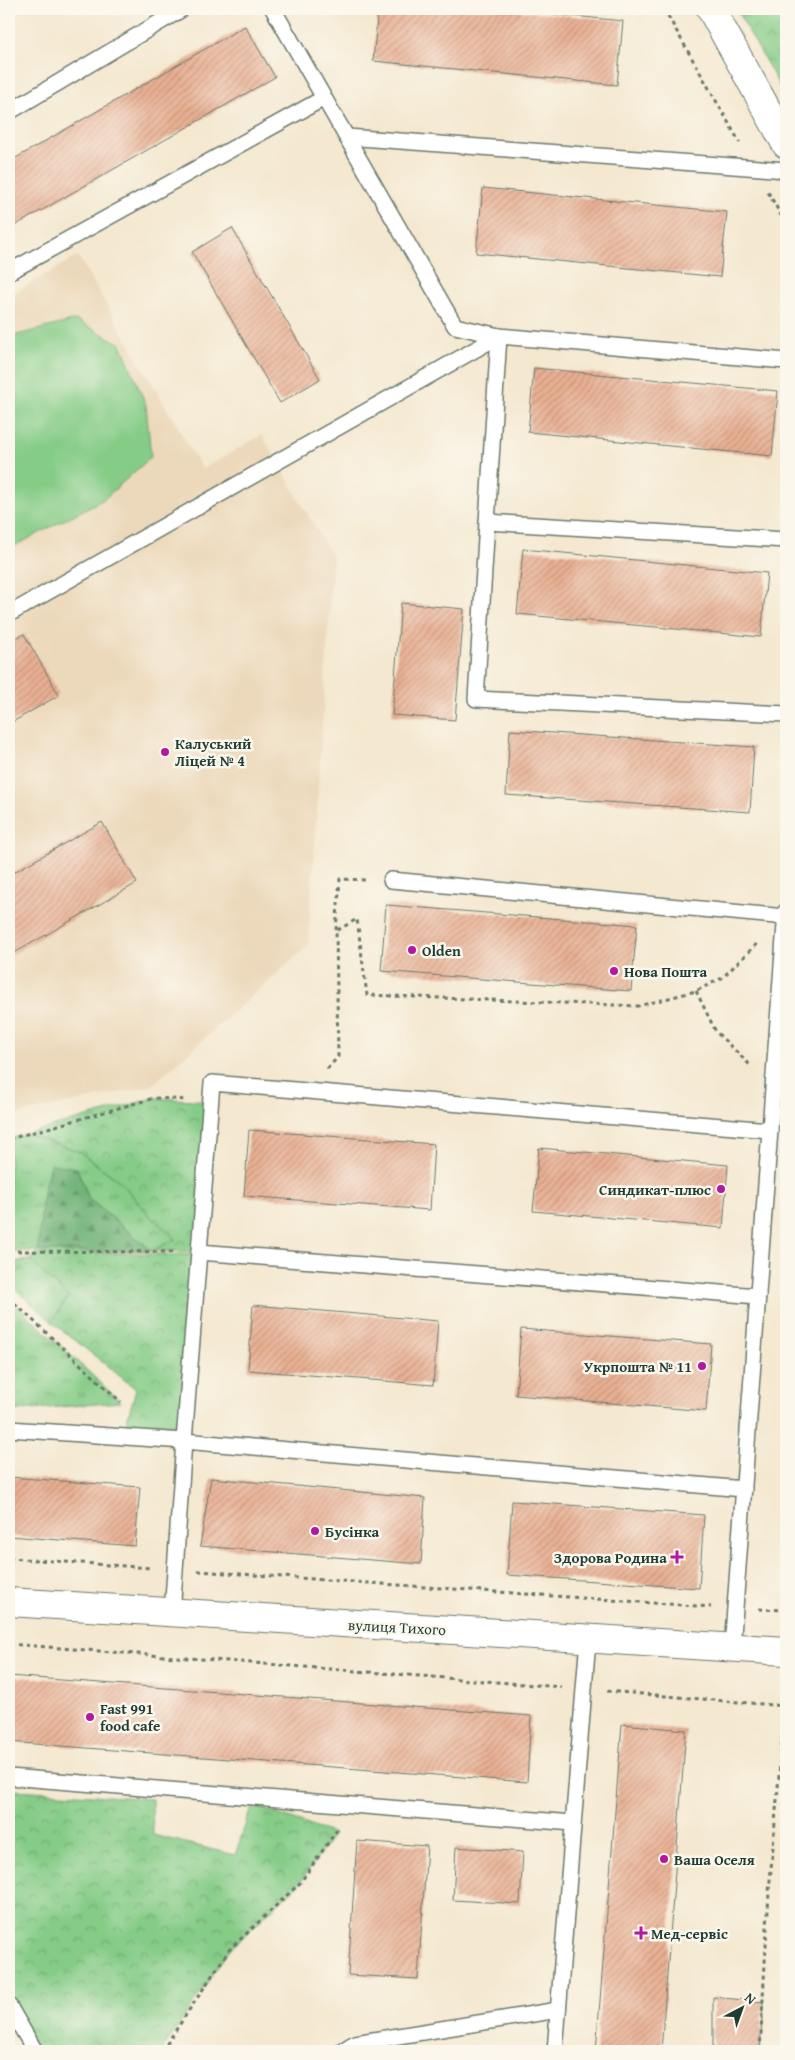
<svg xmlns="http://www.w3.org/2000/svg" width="795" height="2060" viewBox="0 0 795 2060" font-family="'Gentium Book Plus',serif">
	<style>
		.built { fill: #ecd8ba }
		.grass { fill: url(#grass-tufts); stroke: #52845e }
		.forest { fill: url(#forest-firs); stroke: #467654 }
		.park { fill: url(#park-crowns); stroke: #52845e }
		.pitch { fill: #85cc87; stroke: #52845e }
		.building { fill: url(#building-hatch) }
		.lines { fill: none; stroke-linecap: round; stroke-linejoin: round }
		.service-casing { stroke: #6a796b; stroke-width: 18 }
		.minor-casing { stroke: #6a796b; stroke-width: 30 }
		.tertiary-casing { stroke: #6a796b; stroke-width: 30 }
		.path { stroke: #6a796b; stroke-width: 3; stroke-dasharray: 4 4; stroke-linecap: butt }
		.service { stroke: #fff; stroke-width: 15 }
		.minor { stroke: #fff; stroke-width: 28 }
		.tertiary { stroke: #fff; stroke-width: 28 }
		.poi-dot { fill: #b5179e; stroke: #fbf7ec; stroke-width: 2 }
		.labels { text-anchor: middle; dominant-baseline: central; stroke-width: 5; stroke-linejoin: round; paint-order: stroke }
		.poi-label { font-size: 15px; font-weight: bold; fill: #1f3d34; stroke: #fbf7ec; text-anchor: start }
		.street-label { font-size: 15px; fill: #1f3d34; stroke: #fbf7ec }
	</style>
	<defs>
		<pattern id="grass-tufts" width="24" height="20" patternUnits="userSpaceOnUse" patternTransform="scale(1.25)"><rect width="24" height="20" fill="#85cc87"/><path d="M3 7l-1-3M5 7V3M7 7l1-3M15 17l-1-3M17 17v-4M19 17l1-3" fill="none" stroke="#6ca76f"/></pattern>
		<pattern id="forest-firs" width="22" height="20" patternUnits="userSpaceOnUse" patternTransform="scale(1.25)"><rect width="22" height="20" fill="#6cb074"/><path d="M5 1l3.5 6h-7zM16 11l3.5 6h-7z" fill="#589060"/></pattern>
		<pattern id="park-crowns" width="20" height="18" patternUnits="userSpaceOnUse" patternTransform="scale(1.25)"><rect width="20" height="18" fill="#85cc87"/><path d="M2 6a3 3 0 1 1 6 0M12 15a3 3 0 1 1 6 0" fill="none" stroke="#6ca76f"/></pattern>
		<pattern id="building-hatch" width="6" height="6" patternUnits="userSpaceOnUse" patternTransform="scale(1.25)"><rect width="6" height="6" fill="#eab093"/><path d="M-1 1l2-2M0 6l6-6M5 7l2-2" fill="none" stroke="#bd9079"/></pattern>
	</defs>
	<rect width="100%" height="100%" fill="#fbf7ec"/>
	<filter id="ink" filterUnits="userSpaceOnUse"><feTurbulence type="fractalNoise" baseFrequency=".02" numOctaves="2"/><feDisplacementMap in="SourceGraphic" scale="10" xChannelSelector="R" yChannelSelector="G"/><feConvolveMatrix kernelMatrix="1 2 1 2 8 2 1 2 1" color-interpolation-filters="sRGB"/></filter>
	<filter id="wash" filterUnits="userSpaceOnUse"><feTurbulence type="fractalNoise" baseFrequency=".0096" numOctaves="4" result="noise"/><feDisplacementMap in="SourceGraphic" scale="20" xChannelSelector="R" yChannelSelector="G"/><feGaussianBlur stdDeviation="1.12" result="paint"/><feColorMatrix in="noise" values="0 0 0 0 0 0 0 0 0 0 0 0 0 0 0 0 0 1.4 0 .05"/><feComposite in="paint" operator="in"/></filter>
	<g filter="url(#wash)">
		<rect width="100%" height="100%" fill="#f4e8d0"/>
		<!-- built -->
		<polygon class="built" points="78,256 202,469 262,435 333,558 308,946 151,1086 9,1116 9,296"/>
		<!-- grass -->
		<g class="grass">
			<polygon points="27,1134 59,1142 78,1151 122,1183 146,1212 176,1239 152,1251 89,1199 77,1168 43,1192 38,1251 9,1251 9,1139"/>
			<polygon points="30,1260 68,1297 52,1322 9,1283 9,1262"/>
			<polygon points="9,1298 121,1402 9,1411"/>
		</g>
		<!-- forest -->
		<polygon class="forest" points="51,1164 77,1168 89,1199 152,1251 38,1251 43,1192"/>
		<!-- park -->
		<g class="park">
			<polygon points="736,9 786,9 786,97"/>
			<polygon points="154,1098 211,1101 199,1252 152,1251 176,1239 146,1212 122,1183 78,1151 27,1134"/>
			<polygon points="38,1251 198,1255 184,1441 122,1437 136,1389 52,1322 68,1297 30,1260"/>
			<polygon points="17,1790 152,1799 153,1835 235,1855 252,1805 334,1834 300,1883 229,1950 162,2051 36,2051 9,2005 9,1803"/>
		</g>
		<!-- pitch -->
		<polygon class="pitch" points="76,320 121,344 146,405 151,457 104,499 9,549 9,337"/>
		<g id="blocks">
			<!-- building -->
			<g class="building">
				<polygon points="378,9 503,9 623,21 617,85 373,61"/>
				<polygon points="245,26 275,77 9,229 9,162"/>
				<polygon points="483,188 727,212 720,277 476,253"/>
				<polygon points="232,228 320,379 280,403 192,252"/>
				<polygon points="534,368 778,391 772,456 528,432"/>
				<polygon points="523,549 767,573 761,637 517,614"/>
				<polygon points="401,603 464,609 455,720 392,715"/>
				<polygon points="24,634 59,695 9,724 9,642"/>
				<polygon points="510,730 754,747 750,812 506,795"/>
				<polygon points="102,822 137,883 9,956 9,875"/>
				<polygon points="386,905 637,925 631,991 381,971"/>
				<polygon points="249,1130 434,1144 430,1210 244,1196"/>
				<polygon points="539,1148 728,1165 723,1228 533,1211"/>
				<polygon points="253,1305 438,1321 433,1385 248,1370"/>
				<polygon points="521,1329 711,1344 706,1411 516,1395"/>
				<polygon points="9,1477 140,1487 135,1546 9,1536"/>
				<polygon points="211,1478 425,1498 421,1564 200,1546"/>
				<polygon points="512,1501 704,1515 699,1588 507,1575"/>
				<polygon points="9,1676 531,1716 527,1782 9,1742"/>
				<polygon points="622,1724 686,1730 661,2051 596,2051"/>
				<polygon points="357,1841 427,1846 418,1979 348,1975"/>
				<polygon points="456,1847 523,1852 520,1904 453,1900"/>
				<polygon points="713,1997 763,2002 760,2051 713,2051"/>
			</g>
		</g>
	</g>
	<g filter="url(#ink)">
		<use href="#blocks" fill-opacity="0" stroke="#6a796b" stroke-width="1"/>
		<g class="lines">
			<!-- service casing -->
			<g class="service-casing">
				<g id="service">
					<polyline points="273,9 455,326 499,336"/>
					<polyline points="9,112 182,9"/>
					<polyline points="347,137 786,170"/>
					<polyline points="9,272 324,98"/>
					<polyline points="487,522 499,336 786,361"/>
					<polyline points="786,540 487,522 476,699 786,714"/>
					<polyline points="9,614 499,336"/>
					<polyline points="391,880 786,917"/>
					<polyline points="199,1252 212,1083 770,1130"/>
					<polyline points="9,1429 184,1441 199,1252 758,1296"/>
					<polyline points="172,1614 184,1441 744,1489"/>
					<polyline points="732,1649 786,911"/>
					<polyline points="9,1777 573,1823"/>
					<polyline points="9,2006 35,2051"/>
					<polyline points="342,2051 355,2043 558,2010"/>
					<polyline points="555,2051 588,1639"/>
				</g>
			</g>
			<!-- minor casing -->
			<g class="minor-casing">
				<polyline id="minor" points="9,1602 786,1651"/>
			</g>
			<!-- tertiary casing -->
			<g class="tertiary-casing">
				<polyline id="tertiary" points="711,9 786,144"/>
			</g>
			<!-- path -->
			<g class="path">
				<polyline points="664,9 740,143"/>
				<polyline points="768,192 786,224"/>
				<polyline points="336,930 340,879 368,880"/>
				<polyline points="696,991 716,1032 751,1066"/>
				<polyline points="327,1069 338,1057 336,931 357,919 367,995 638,1006 696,991 722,978 759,942"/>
				<polyline points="9,1139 154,1098 187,1100"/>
				<polyline points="9,1251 176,1252"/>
				<polyline points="9,1298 121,1402"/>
				<polyline points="9,1558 152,1568"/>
				<polyline points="198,1571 711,1607"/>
				<polyline points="759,1609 786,1610"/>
				<polyline points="9,1644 561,1687"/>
				<polyline points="607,1691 785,1706 769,1892 760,2051"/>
				<polyline points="162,2051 229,1950 300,1883 339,1827"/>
			</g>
			<!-- service -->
			<use href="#service" class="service"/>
			<!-- minor -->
			<use href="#minor" class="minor"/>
			<!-- tertiary -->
			<use href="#tertiary" class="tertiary"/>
		</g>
	</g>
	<!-- markers -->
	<g class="poi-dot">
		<circle cx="165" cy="752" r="5"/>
		<circle cx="412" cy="950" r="5"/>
		<circle cx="614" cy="971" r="5"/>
		<circle cx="721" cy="1189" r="5"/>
		<circle cx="702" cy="1366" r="5"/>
		<circle cx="315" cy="1531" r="5"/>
		<path d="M674.5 1549.5h5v5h5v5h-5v5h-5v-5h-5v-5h5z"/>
		<circle cx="90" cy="1717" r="5"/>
		<circle cx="664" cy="1859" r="5"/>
		<path d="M638.5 1925.5h5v5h5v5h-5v5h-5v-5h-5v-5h5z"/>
	</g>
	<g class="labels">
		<!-- poi labels -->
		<g class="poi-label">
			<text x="175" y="743">Калуський<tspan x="175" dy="17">Ліцей № 4</tspan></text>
			<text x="422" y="950">Olden</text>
			<text x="624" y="971">Нова Пошта</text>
			<text x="711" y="1189" text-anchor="end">Синдикат-плюс</text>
			<text x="692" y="1366" text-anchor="end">Укрпошта № 11</text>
			<text x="325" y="1531">Бусінка</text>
			<text x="667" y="1557" text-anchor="end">Здорова Родина</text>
			<text x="100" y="1708">Fast 991<tspan x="100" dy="17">food cafe</tspan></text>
			<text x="674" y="1859">Ваша Оселя</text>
			<text x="651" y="1933">Мед-сервіс</text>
		</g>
		<!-- street labels -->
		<g class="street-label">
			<text transform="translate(397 1627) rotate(3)">вулиця Тихого</text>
		</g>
	</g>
	<!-- margin -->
	<rect width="795" height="2060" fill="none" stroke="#fbf7ec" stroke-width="30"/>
	<!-- north arrow -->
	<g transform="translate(742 2008) rotate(41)" stroke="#fbf7ec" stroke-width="4" paint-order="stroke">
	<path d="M0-4L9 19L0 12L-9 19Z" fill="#1f3d34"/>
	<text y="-8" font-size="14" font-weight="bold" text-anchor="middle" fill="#1f3d34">N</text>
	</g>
</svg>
